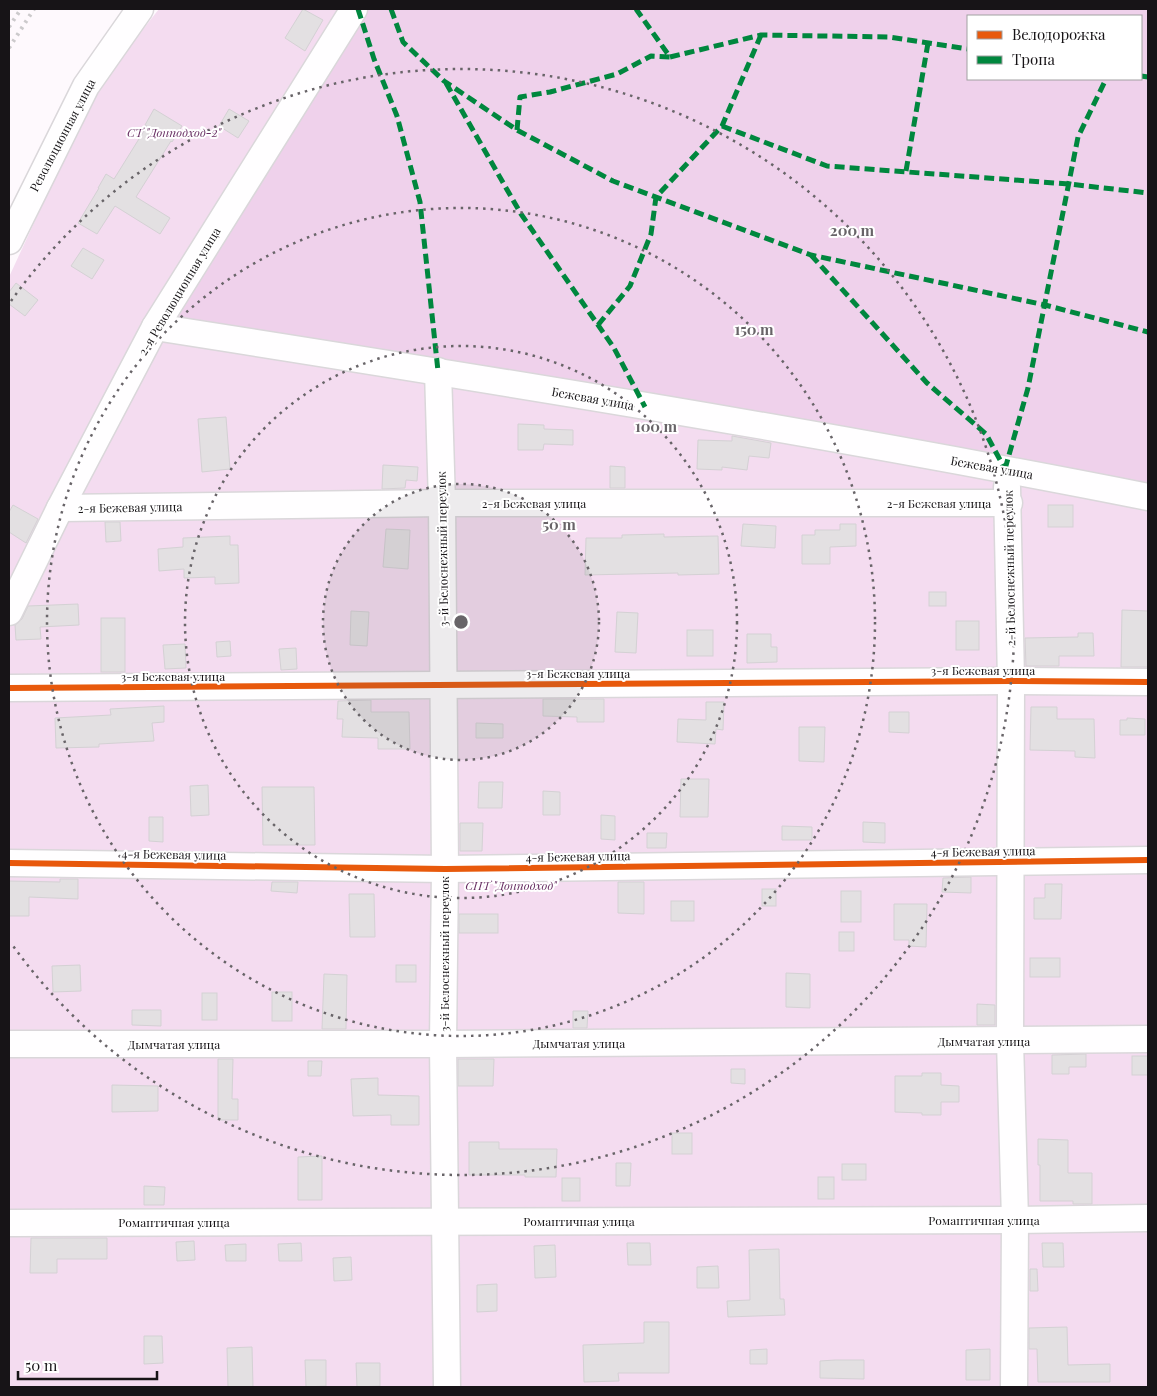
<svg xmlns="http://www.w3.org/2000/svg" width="1157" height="1396" viewBox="0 0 1157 1396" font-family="'Playfair Display',serif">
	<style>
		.green { fill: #f4dcf0 }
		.forest { fill: #efd1eb; fill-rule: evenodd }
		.building { fill: #e3e0e2; stroke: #d4d1d4 }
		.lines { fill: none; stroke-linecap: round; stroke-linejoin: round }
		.minor-casing { stroke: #dad7da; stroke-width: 29 }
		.minor { stroke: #fffeff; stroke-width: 26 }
		.rail { stroke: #cccacc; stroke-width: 4; stroke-dasharray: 2.5 5; stroke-linecap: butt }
		.quiet { stroke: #00873e; stroke-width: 5; stroke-dasharray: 10 5; stroke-linecap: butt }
		.cycleway-casing { stroke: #fff; stroke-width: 9 }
		.cycleway { stroke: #e8590c; stroke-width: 6 }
		.ring { fill: none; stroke: #686468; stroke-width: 2.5; stroke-dasharray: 2.5 5 }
		.labels { text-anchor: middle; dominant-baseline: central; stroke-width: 4; stroke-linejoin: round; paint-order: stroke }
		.park-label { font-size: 12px; font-style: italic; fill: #682f63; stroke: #fff }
		.street-label { font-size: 12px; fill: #171417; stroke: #fff }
		.centre { fill: #686468; stroke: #fff; stroke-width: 2.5 }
		.ring-label { font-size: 15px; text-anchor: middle; font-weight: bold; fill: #686468; stroke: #fff; stroke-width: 4; stroke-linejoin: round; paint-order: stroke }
	</style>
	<rect width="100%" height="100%" fill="#fef9fd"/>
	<!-- green -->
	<polygon class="green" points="159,9 352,9 1148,486 1148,1387 9,1387 9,277 96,89"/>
	<!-- forest -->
	<path class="forest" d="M 352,9 L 1148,9 L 1148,486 L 165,316 ZM 968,16 L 1141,16 L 1141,79 L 968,79 Z"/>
	<!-- building -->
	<g class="building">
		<polygon points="303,9 323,20 305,51 285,38"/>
		<polygon points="154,109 182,126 172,142 171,141 136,197 170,218 160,234 115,206 97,234 78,223 99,188 98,188 106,174 114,179 147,126 145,125"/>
		<polygon points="229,109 249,121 238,138 219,126"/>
		<polygon points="83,248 104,260 92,279 71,266"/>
		<polygon points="16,283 38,300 25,316 9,304 9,292"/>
		<polygon points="226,417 230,469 202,472 198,419"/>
		<polygon points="518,424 544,425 544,429 573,430 573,445 544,444 543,450 518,450"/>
		<polygon points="732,436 771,443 769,458 749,456 747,470 722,467 722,470 697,469 698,440 732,441"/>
		<polygon points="383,465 418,467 417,481 406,480 405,488 382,489"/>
		<polygon points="610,466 625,467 625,488 610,488"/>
		<polygon points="13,505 38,519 26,543 9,532 9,512"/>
		<rect x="1048" y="505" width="25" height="22"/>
		<polygon points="105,522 120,522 121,541 106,542"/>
		<polygon points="743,524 776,526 775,548 741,546"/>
		<polygon points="840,524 856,524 856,546 830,547 830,564 802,564 802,535 815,535 815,530 840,530"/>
		<polygon points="386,529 410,530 408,569 383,567"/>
		<polygon points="664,534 664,537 718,536 719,574 678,575 678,573 585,575 586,538 622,538 622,535"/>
		<polygon points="230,536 230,545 238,545 239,583 215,584 215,577 184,578 184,569 159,571 158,549 183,547 183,538"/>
		<rect x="929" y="592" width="17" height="14"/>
		<polygon points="78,604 79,625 40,627 41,639 16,640 15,625 22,619 28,606"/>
		<polygon points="1122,610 1148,611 1148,667 1121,667"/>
		<polygon points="351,611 369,612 367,646 350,645"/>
		<polygon points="617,612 638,613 636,653 615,652"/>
		<rect x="101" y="618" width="24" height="54"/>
		<rect x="956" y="621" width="23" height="29"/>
		<rect x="687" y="630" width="26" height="26"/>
		<polygon points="1078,633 1093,633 1094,656 1059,656 1059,666 1026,666 1025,638 1078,637"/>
		<polygon points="747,634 771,634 771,647 777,647 777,662 747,663"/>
		<polygon points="230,641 231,656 217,657 216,642"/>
		<polygon points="185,644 186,668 165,669 163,645"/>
		<polygon points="296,648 297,669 281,670 279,649"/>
		<polygon points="543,699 604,699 604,722 577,722 577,717 543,716"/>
		<polygon points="371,700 371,712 409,712 410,749 378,749 378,738 342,737 343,719 337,719 338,701"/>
		<polygon points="706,702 724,702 723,730 716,729 715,744 677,742 678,719 706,720"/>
		<polygon points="164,706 164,722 152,723 154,741 99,744 99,747 56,748 55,718 111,715 110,709"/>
		<polygon points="1031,707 1057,707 1057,719 1094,719 1095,758 1075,757 1075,751 1030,750"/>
		<polygon points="889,712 909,712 909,733 889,732"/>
		<polygon points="1127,718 1145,719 1145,735 1120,735 1120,720 1127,720"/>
		<polygon points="476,723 503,724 503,738 476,738"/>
		<polygon points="799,727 825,727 824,762 799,761"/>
		<polygon points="681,779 709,779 708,817 680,817"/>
		<polygon points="479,782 503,782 502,808 478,808"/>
		<polygon points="208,785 209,815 191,816 190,786"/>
		<polygon points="262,787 314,787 315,845 263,845"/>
		<polygon points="543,791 560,792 560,815 543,815"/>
		<polygon points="601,815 615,816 615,840 601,839"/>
		<polygon points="149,817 163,817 163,842 149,841"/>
		<polygon points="863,822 885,823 885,843 863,842"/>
		<polygon points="460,823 483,823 482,851 460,851"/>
		<polygon points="782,826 812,827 812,840 782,840"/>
		<polygon points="647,833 667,833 666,848 647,848"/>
		<polygon points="971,877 971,893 942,892 943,878"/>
		<polygon points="60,879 78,879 78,899 29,897 29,916 9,916 9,881 60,882"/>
		<polygon points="272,882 298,882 297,893 271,891"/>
		<polygon points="618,882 644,882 644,914 618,913"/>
		<polygon points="1045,884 1062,884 1061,919 1034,919 1034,898 1045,898"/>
		<rect x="762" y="889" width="14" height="17"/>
		<rect x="841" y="891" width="20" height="31"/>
		<polygon points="349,894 374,894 375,937 350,937"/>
		<rect x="671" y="901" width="23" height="20"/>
		<polygon points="894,904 927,904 926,947 909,946 909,940 894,940"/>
		<rect x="459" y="914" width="39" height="19"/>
		<rect x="839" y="932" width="15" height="19"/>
		<rect x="1030" y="958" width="30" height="19"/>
		<polygon points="80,965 81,991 53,992 52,966"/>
		<rect x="396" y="965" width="20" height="17"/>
		<polygon points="786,973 810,974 810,1008 786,1007"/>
		<polygon points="324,974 347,975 346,1029 322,1029"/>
		<rect x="272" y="992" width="20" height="29"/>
		<rect x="202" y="993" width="15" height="27"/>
		<polygon points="977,1004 995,1005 995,1025 977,1025"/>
		<polygon points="132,1010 161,1010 161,1026 132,1025"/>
		<polygon points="573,1011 588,1011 587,1028 573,1028"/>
		<polygon points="1086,1054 1086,1067 1069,1067 1069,1074 1052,1074 1052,1055"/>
		<rect x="1132" y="1056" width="16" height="19"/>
		<polygon points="218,1059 233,1059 232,1099 238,1099 238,1120 218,1120"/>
		<polygon points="458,1059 494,1059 493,1086 458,1086"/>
		<polygon points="308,1061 322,1061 321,1076 308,1076"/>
		<polygon points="731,1069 745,1069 745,1084 731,1083"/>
		<polygon points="922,1073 941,1073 941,1085 959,1086 959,1102 941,1102 941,1115 922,1115 922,1113 895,1112 895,1076 922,1076"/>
		<polygon points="378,1078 378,1095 419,1096 419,1125 391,1125 391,1115 353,1116 351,1079"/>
		<polygon points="112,1085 158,1086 158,1111 112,1112"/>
		<rect x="672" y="1133" width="20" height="21"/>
		<polygon points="1038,1139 1068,1140 1068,1173 1092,1173 1092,1204 1073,1204 1073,1201 1040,1201 1040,1165 1038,1165"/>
		<polygon points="469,1142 499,1142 499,1149 557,1149 556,1177 525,1177 525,1175 469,1175"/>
		<polygon points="322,1156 322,1200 298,1200 298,1157"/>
		<polygon points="616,1163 631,1163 630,1186 616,1186"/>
		<rect x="842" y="1164" width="24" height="16"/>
		<rect x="818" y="1177" width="16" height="22"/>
		<rect x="562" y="1178" width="18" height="23"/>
		<polygon points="144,1186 165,1187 164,1205 144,1205"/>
		<polygon points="31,1238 107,1238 107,1259 57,1259 57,1273 30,1273"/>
		<polygon points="194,1241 195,1260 177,1261 176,1242"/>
		<polygon points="301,1243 302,1261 279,1261 278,1244"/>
		<polygon points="627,1243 650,1243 651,1265 628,1265"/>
		<polygon points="1042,1243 1063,1243 1064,1267 1043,1267"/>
		<polygon points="246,1244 246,1261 226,1261 225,1245"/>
		<polygon points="555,1245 556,1277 535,1278 534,1246"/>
		<polygon points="779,1249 780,1299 784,1299 785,1315 728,1317 727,1301 750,1300 749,1250"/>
		<polygon points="351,1257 352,1280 334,1281 333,1258"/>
		<polygon points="718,1266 719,1288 697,1288 697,1267"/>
		<polygon points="1030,1269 1037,1269 1038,1291 1030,1291"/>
		<polygon points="497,1284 497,1311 477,1312 477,1285"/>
		<polygon points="644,1322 669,1322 669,1373 618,1373 619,1381 584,1382 583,1345 644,1343"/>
		<polygon points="1067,1327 1068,1365 1110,1364 1110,1382 1038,1382 1037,1349 1029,1349 1029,1328"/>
		<polygon points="144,1336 162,1336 163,1363 144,1364"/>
		<polygon points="252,1347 253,1387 228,1387 227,1348"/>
		<polygon points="767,1349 767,1364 750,1364 750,1350"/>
		<polygon points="990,1349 990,1380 966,1380 966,1350"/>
		<polygon points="305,1360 326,1360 326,1386 306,1387"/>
		<polygon points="835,1360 864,1360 864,1379 820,1378 820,1361"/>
		<polygon points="356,1363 380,1363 380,1386 357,1387"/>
	</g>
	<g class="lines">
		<!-- minor casing -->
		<g class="minor-casing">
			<g id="minor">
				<polyline points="9,241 86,86 140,9"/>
				<path d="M 155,327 C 487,379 819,432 1148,497"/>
				<polyline points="438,371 442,503 445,869 443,1044 447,1387"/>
				<polyline points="1007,487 1011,681 1010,1041 1015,1220 1014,1387"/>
				<polyline points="60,508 442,503 1009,503"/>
				<polyline points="9,612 60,508 155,327 354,9"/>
				<polyline points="9,688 1011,681 1148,682"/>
				<polyline points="9,863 445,869 1148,860"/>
				<polyline points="9,1044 443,1044 1148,1039"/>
				<polyline points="9,1223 1015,1220 1148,1218"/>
			</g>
		</g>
		<!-- minor -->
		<use href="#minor" class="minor"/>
		<!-- rail -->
		<g class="rail">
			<polyline points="9,27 21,9"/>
			<polyline points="9,48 34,9"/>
		</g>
		<!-- quiet -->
		<g class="quiet">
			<polyline points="358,9 374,59 397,116 420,202 438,371"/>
			<polyline points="391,9 403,42 444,81 517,130 613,181 811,255 1045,305 1148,332"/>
			<polyline points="670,57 761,35 889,37 968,49"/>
			<polyline points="1141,76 1148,77"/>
			<polyline points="446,83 521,214 614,348 645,407"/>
			<polyline points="722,126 827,166 1069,184 1148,193"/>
			<polyline points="517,130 520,97 550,92 617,74 651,56 670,57 636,9"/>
			<polyline points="906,171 928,43"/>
			<polyline points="811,255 927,383 986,434 1005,469"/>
			<polyline points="598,325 630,286 651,234 656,197 722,126 761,35"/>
			<polyline points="1005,469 1028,388 1078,137 1106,79"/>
		</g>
		<!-- cycleway casing -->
		<g class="cycleway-casing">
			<g id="cycleway">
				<polyline points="9,688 1011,681 1148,682"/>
				<polyline points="9,863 445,869 1148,860"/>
			</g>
		</g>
		<!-- cycleway -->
		<use href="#cycleway" class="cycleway"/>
	</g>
	<!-- distance rings -->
	<circle cx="461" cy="622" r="138" fill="#686468" fill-opacity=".12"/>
	<g class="ring">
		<circle cx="461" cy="622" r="138"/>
		<circle cx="461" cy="622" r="276"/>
		<circle cx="461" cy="622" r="414"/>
		<path d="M11 301A553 553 0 1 1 11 943"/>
	</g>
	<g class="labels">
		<!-- park labels -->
		<g class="park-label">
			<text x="174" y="132">СТ "Донподход-2"</text>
			<text x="511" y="885">СНТ "Донподход"</text>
		</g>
		<!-- street labels -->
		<g class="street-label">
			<text transform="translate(62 135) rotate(-62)">Революционная улица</text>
			<text transform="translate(179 291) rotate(-59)">2-я Революционная улица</text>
			<text transform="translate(593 398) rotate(10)">Бежевая улица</text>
			<text transform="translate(992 467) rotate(10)">Бежевая улица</text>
			<text x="534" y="503">2-я Бежевая улица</text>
			<text x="939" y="503">2-я Бежевая улица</text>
			<text transform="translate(130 507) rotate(-1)">2-я Бежевая улица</text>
			<text transform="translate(442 549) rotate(-91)">3-й Белоснежный переулок</text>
			<text transform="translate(1009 568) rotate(-91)">2-й Белоснежный переулок</text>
			<text x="983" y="670">3-я Бежевая улица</text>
			<text x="578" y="673">3-я Бежевая улица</text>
			<text x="173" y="676">3-я Бежевая улица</text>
			<text transform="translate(983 851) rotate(-1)">4-я Бежевая улица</text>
			<text transform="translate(174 854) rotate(1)">4-я Бежевая улица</text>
			<text transform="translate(578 856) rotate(-1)">4-я Бежевая улица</text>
			<text transform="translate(444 954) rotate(-90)">3-й Белоснежный переулок</text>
			<text x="984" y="1041">Дымчатая улица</text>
			<text x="579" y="1043">Дымчатая улица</text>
			<text x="174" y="1044">Дымчатая улица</text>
			<text x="984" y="1220">Романтичная улица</text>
			<text x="579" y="1221">Романтичная улица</text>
			<text x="174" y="1222">Романтичная улица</text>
		</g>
	</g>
	<circle cx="461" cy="622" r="8" class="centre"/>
	<g class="ring-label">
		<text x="852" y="236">200 m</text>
		<text x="754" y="335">150 m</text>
		<text x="656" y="432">100 m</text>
		<text x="559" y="530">50 m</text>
	</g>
	<!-- border -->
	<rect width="1157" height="1396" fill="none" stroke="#171417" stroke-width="20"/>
	<!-- legend -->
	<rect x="967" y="15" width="175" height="65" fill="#ffffff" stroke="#a2a1a2"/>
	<rect x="977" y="31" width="25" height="8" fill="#e8590c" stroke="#a2a1a2"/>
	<text x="1012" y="40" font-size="15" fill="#171417">Велодорожка</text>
	<rect x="977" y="56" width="25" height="8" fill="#00873e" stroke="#a2a1a2"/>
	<text x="1012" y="65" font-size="15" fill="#171417">Тропа</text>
	<!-- scale -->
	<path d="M18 1371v8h139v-8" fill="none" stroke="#171417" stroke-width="2.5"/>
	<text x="25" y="1371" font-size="15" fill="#171417" stroke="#ffffff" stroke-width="4" paint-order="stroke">50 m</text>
</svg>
